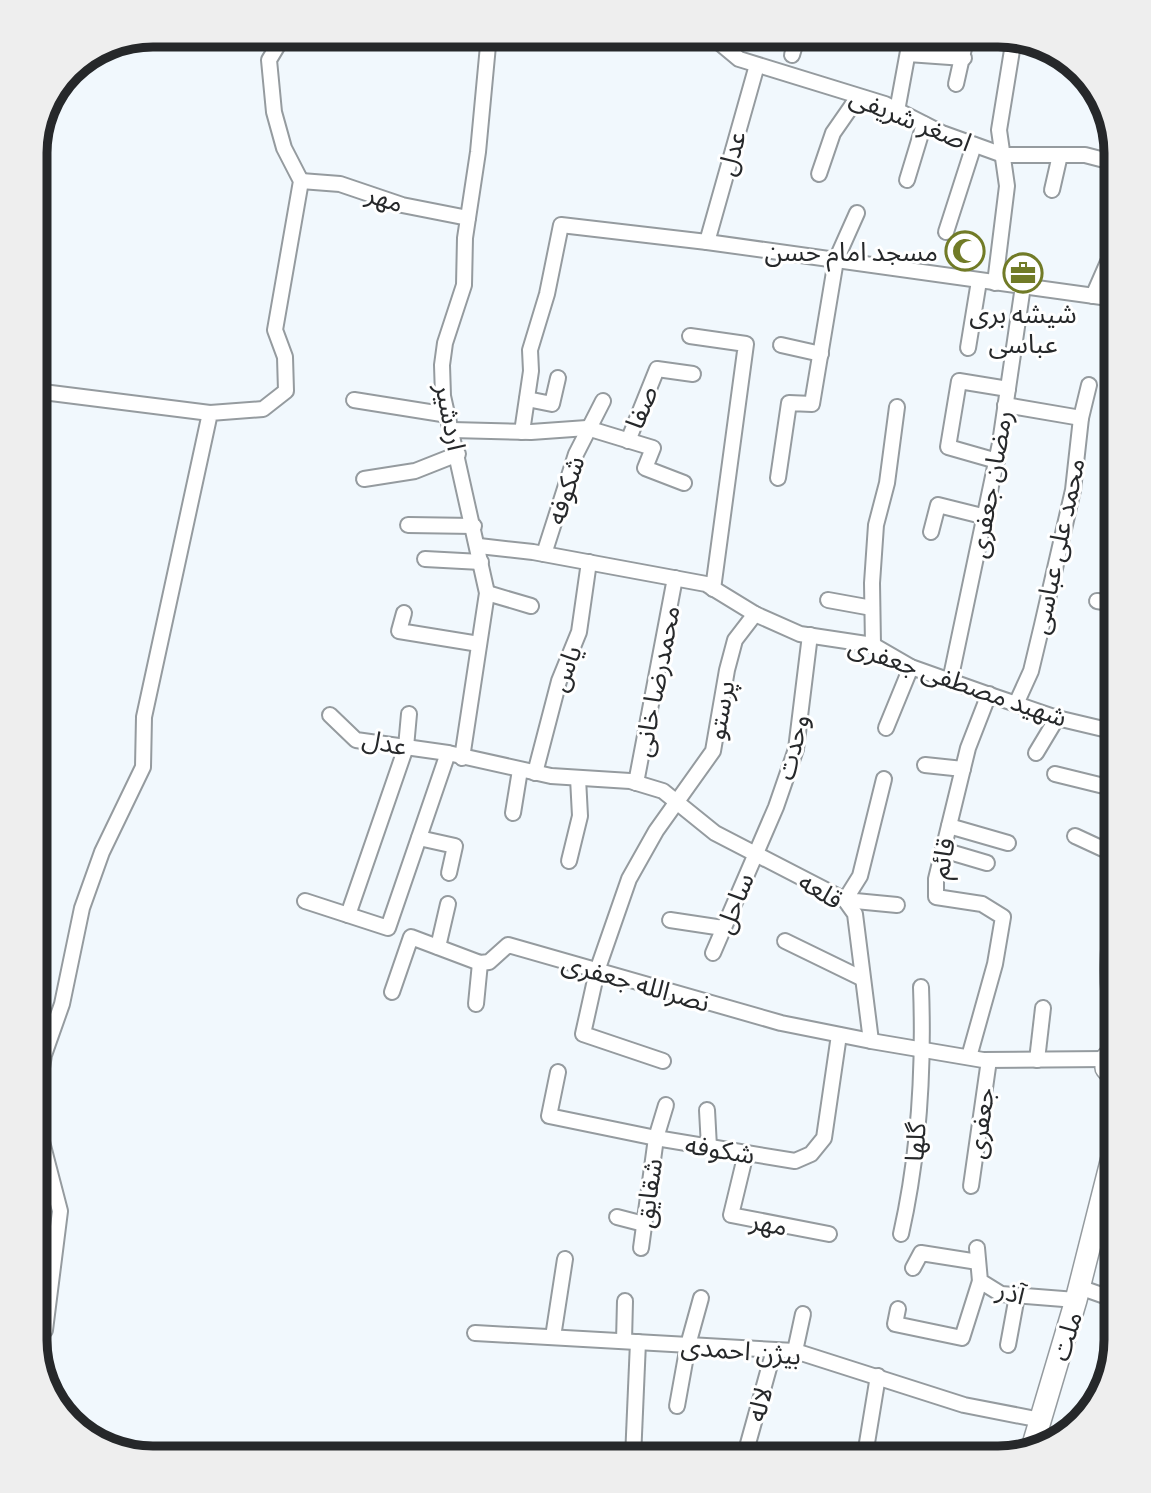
<svg xmlns="http://www.w3.org/2000/svg" width="1151" height="1493" viewBox="0 0 1151 1493" font-family="'PT Sans Narrow','Noto Sans Arabic',sans-serif">
	<style>
		.lines { fill: none; stroke-linecap: round; stroke-linejoin: round }
		.street-casing { stroke: #959b9f; stroke-width: 18 }
		.secondary-casing { stroke: #959b9f; stroke-width: 24 }
		.street { stroke: #fff; stroke-width: 14 }
		.secondary { stroke: #fff; stroke-width: 21 }
		.labels { text-anchor: middle; dominant-baseline: central; stroke-width: 6; stroke-linejoin: round; paint-order: stroke }
		.street-label { font-size: 26px; fill: #26282a; stroke: #fff }
		.poi-label { font-size: 26px; fill: #26282a; stroke: #fff; text-anchor: end }
		.rim { fill: none; stroke: #26282a; stroke-width: 9 }
	</style>
	<rect width="100%" height="100%" fill="#f1f8fd"/>
	<g class="lines">
		<!-- street casing -->
		<g class="street-casing">
			<g id="street">
				<polyline points="716,35 715,39 739,59 885,104 942,133 1003,155 1085,155 1116,163"/>
				<polyline points="908,54 964,58"/>
				<polyline points="792,55 798,35"/>
				<polyline points="956,84 967,35"/>
				<polyline points="897,111 911,35"/>
				<polyline points="42,119 58,86"/>
				<polyline points="819,174 833,133 858,97"/>
				<polyline points="907,180 924,124"/>
				<polyline points="301,181 340,184 402,205 468,218"/>
				<polyline points="1052,190 1060,155"/>
				<polyline points="946,232 974,145"/>
				<polyline points="707,242 757,65"/>
				<polyline points="995,283 1007,186 999,130 1014,38"/>
				<polyline points="1093,296 1111,255 1116,230"/>
				<polyline points="690,336 746,344 713,589"/>
				<polyline points="781,345 821,354"/>
				<polyline points="968,348 979,281"/>
				<polyline points="35,391 210,413"/>
				<polyline points="527,399 552,404 558,378"/>
				<polyline points="354,400 448,415"/>
				<polyline points="1005,405 1081,418"/>
				<polyline points="452,430 531,432 587,428 653,448 645,468 684,483"/>
				<polyline points="522,432 531,371 530,350 547,294 561,225 707,242 1116,299"/>
				<polyline points="628,441 657,369 693,374"/>
				<polyline points="997,461 948,447 959,381 1008,389"/>
				<polyline points="778,478 789,403 812,404 836,260 857,213"/>
				<polyline points="364,479 415,471 458,454"/>
				<polyline points="408,525 474,526"/>
				<polyline points="931,532 938,505 986,517"/>
				<polyline points="479,546 533,552 706,584 755,614 800,634 873,645 911,667 987,694 1057,718 1116,732"/>
				<polyline points="544,554 576,454 603,401"/>
				<polyline points="425,559 481,562"/>
				<polyline points="487,593 531,606"/>
				<polyline points="828,600 872,608"/>
				<polyline points="1097,601 1116,604"/>
				<polyline points="404,613 399,631 479,644"/>
				<polyline points="873,645 872,583 876,525 887,483 897,407"/>
				<polyline points="950,681 1000,443 1023,286"/>
				<polyline points="1016,704 1031,671 1042,625 1073,490 1081,418 1089,385"/>
				<polyline points="330,715 356,740 448,753 551,776 630,781 663,791 715,833 845,900 855,914 871,1041"/>
				<polyline points="886,728 911,667"/>
				<polyline points="1036,753 1057,718"/>
				<polyline points="462,758 487,593 443,396 442,365 445,343 464,285 465,238 478,152 489,35"/>
				<polyline points="925,765 963,769"/>
				<polyline points="535,773 559,681 579,632 589,562"/>
				<polyline points="1055,774 1116,789"/>
				<polyline points="884,779 860,876 845,900 897,905"/>
				<polyline points="636,783 675,578"/>
				<polyline points="513,813 520,770"/>
				<polyline points="949,826 1008,843"/>
				<polyline points="1075,836 1116,855"/>
				<polyline points="419,838 455,846 449,873"/>
				<polyline points="943,850 987,863"/>
				<polyline points="569,861 580,816 578,778"/>
				<polyline points="305,901 388,928 448,753"/>
				<polyline points="348,915 406,747 409,714"/>
				<polyline points="670,920 723,928"/>
				<polyline points="785,941 861,978"/>
				<polyline points="438,947 448,904"/>
				<polyline points="713,953 776,807 796,749 810,635"/>
				<polyline points="392,992 411,937 480,963 489,962 508,945 781,1023 871,1041 983,1060 1106,1059"/>
				<polyline points="476,1004 480,963"/>
				<polyline points="969,1057 995,964 1003,917 982,904 936,897 936,879 968,748 989,694"/>
				<polyline points="1037,1060 1043,1008"/>
				<polyline points="663,1061 583,1034 597,971 629,879 656,831 713,751 727,670 735,640 755,614"/>
				<polyline points="558,1072 549,1116 656,1138 795,1161 811,1154 824,1138 839,1035"/>
				<polyline points="707,1110 709,1147"/>
				<polyline points="35,1114 44,1055 62,1004 82,908 102,852 143,767 144,717 210,413 263,409 286,391 285,357 275,330 301,181 284,148 274,112 269,60 284,35"/>
				<polyline points="746,1153 731,1215 829,1234"/>
				<polyline points="971,1186 989,1060"/>
				<polyline points="617,1217 644,1224"/>
				<path d="M 901,1234 C 919,1154 924,1069 921,987"/>
				<polyline points="641,1248 656,1138 666,1105"/>
				<polyline points="977,1248 980,1281 1001,1294 1076,1300"/>
				<polyline points="913,1268 921,1253 978,1262"/>
				<polyline points="1079,1287 1116,1300"/>
				<polyline points="898,1309 895,1324 962,1338 980,1281"/>
				<polyline points="475,1333 795,1351 964,1405 1041,1420"/>
				<polyline points="35,1335 45,1330 60,1211 35,1115"/>
				<polyline points="553,1337 565,1259"/>
				<polyline points="624,1341 625,1301"/>
				<polyline points="1008,1345 1017,1296"/>
				<polyline points="795,1351 803,1314"/>
				<polyline points="677,1406 688,1345 701,1298"/>
				<polyline points="866,1449 878,1376"/>
				<polyline points="633,1458 638,1342"/>
				<polyline points="744,1458 774,1350"/>
			</g>
		</g>
		<!-- secondary casing -->
		<g class="secondary-casing">
			<g id="secondary">
				<path d="M 1116,1015 C 1108,982 1111,949 1116,915"/>
				<polyline points="1116,1080 1106,1068 1106,1059 1116,1047"/>
				<polyline points="1032,1448 1076,1300 1116,1142"/>
			</g>
		</g>
		<!-- street -->
		<use href="#street" class="street"/>
		<!-- secondary -->
		<use href="#secondary" class="secondary"/>
	</g>
	<!-- icons -->
	<defs>
		<g id="mosque-ring" transform="scale(2.0125)"><circle r="9.5" fill="#fff" stroke="#717b27" stroke-width="1.5"/><path d="M3.5-4.9A6 6 0 1 0 3.5 4.9A5 5 0 1 1 3.5-4.9Z" fill="#717b27"/></g>
		<g id="office-ring" transform="scale(2.0125)"><circle r="9.5" fill="#fff" stroke="#717b27" stroke-width="1.5"/><path d="M-6-3h4V-5.5h4V-3h4V5H-6ZM-1-4.5V-3h2v-1.5ZM-6 0V1H6V0Z" fill="#717b27"/></g>
	</defs>
	<g fill-rule="evenodd">
		<use href="#mosque-ring" x="965" y="251"/>
		<use href="#office-ring" x="1023" y="273"/>
	</g>
	<g class="labels">
		<!-- street labels -->
		<g class="street-label">
			<text transform="translate(911 119) rotate(22)">اصغر شریفی</text>
			<text transform="translate(731 153) rotate(-74)">عدل</text>
			<text transform="translate(385 198) rotate(18)">مهر</text>
			<text transform="translate(641 407) rotate(-68)">صفا</text>
			<text transform="translate(451 417) rotate(79)">اردشیر</text>
			<text transform="translate(990 484) rotate(-80)">رمضان جعفری</text>
			<text transform="translate(565 490) rotate(-72)">شکوفه</text>
			<text transform="translate(1057 546) rotate(-78)">محمد علی عباسی</text>
			<text transform="translate(565 668) rotate(-69)">یاس</text>
			<text transform="translate(656 681) rotate(-79)">محمدرضا خانی</text>
			<text transform="translate(958 681) rotate(19)">شهید مصطفی جعفری</text>
			<text transform="translate(720 710) rotate(-80)">پرستو</text>
			<text transform="translate(385 742) rotate(12)">عدل</text>
			<text transform="translate(792 747) rotate(-76)">وحدت</text>
			<text transform="translate(942 858) rotate(-79)">قائم</text>
			<text transform="translate(821 890) rotate(31)">قلعه</text>
			<text transform="translate(734 903) rotate(-68)">ساحل</text>
			<text transform="translate(636 982) rotate(16)">نصرالله جعفری</text>
			<text transform="translate(980 1123) rotate(-82)">جعفری</text>
			<text transform="translate(915 1142) rotate(-86)">گلها</text>
			<text transform="translate(720 1149) rotate(9)">شکوفه</text>
			<text transform="translate(648 1193) rotate(-82)">شقایق</text>
			<text transform="translate(769 1223) rotate(11)">مهر</text>
			<text transform="translate(1011 1292) rotate(15)">آذر</text>
			<text transform="translate(1066 1336) rotate(-73)">ملت</text>
			<text transform="translate(741 1350) rotate(5)">بیژن احمدی</text>
			<text transform="translate(759 1404) rotate(-75)">لاله</text>
		</g>
		<!-- poi labels -->
		<g class="poi-label">
			<text x="938" y="251">مسجد امام حسن</text>
			<text x="1023" y="313" text-anchor="middle">شیشه بری<tspan x="1023" dy="30">عباسی</tspan></text>
		</g>
	</g>
	<!-- crop -->
	<path d="M0 0H1151V1493H0ZM153 47H998A106 106 0 0 1 1104 153V1340A106 106 0 0 1 998 1446H153A106 106 0 0 1 47 1340V153A106 106 0 0 1 153 47Z" fill="#eee" fill-rule="evenodd"/>
	<path class="rim" d="M153 47H998A106 106 0 0 1 1104 153V1340A106 106 0 0 1 998 1446H153A106 106 0 0 1 47 1340V153A106 106 0 0 1 153 47Z"/>
</svg>
